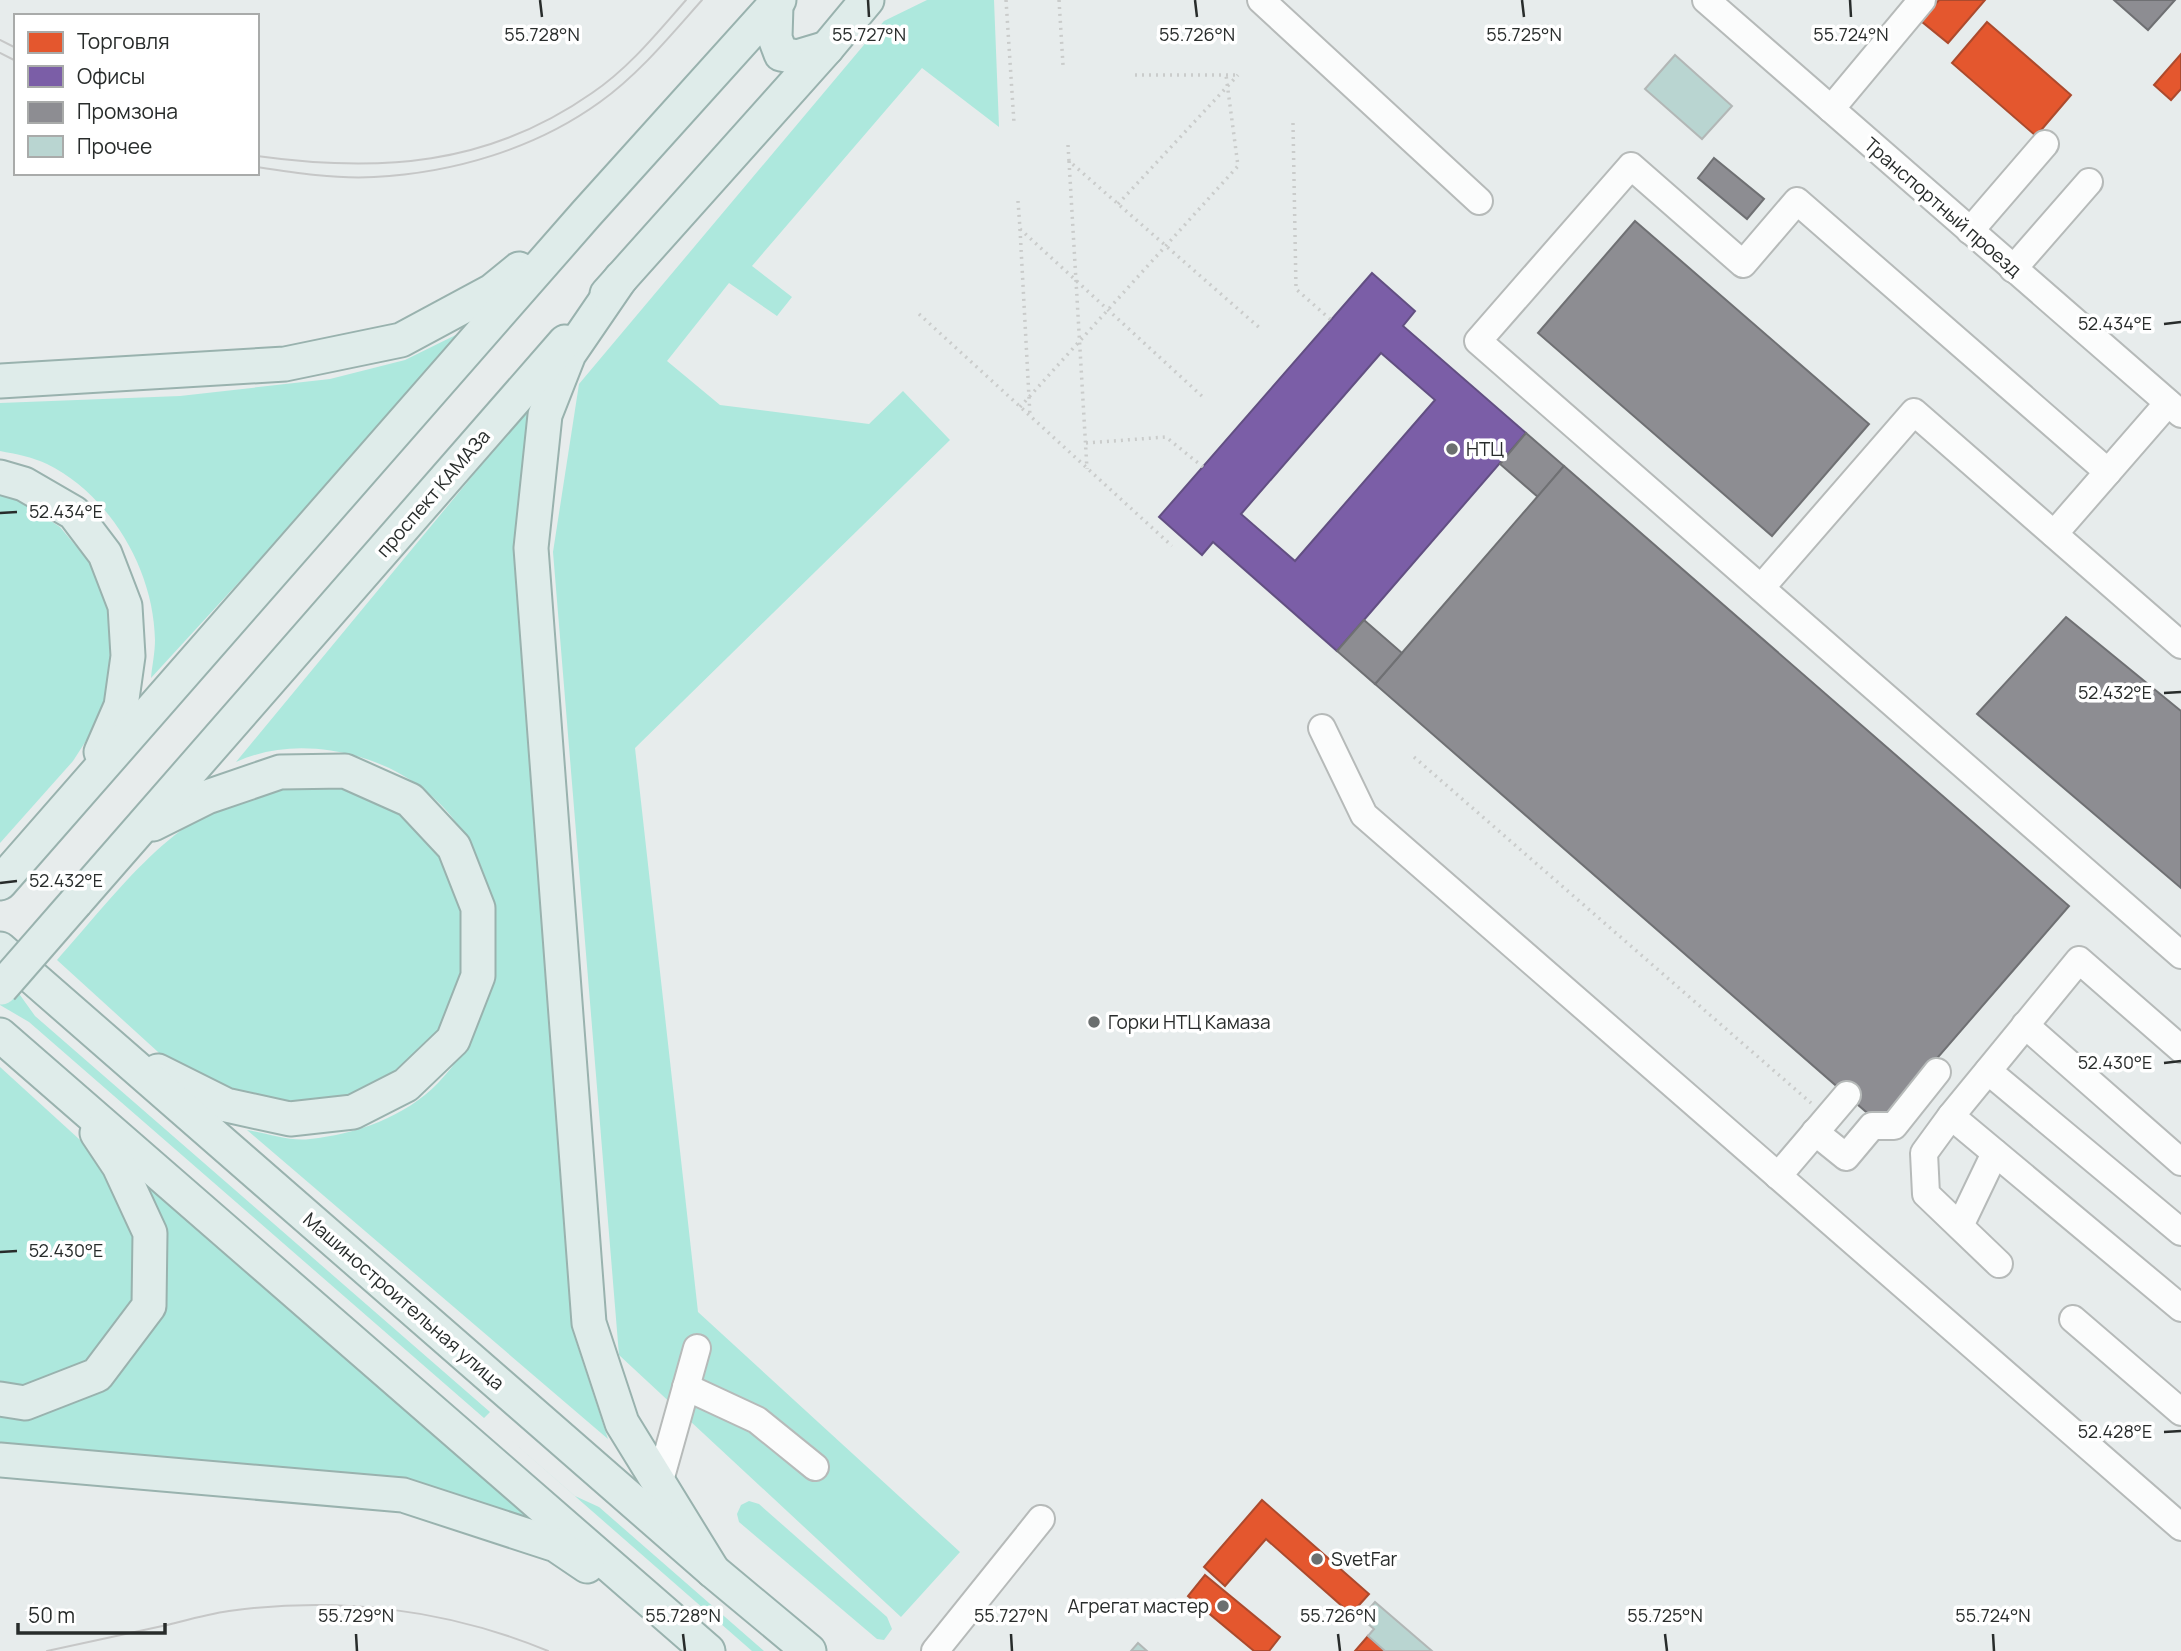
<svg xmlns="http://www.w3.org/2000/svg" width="2181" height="1651" viewBox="0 0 2181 1651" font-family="Manrope,sans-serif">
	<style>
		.green { fill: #ade8dd }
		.shops { fill: #e4572e; stroke: #ac4a2d; stroke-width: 2 }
		.offices { fill: #7b5ea7; stroke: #624f82; stroke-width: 2; fill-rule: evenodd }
		.industry { fill: #8d8d92; stroke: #6f7073; stroke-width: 2 }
		.building { fill: #b9d5d1; stroke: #b2b7b6; stroke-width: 2 }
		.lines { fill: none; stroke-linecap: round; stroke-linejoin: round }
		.minor-casing { stroke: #b6bab9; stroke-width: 30 }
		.major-casing { stroke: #99b2ae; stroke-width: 37 }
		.path { stroke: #cacccb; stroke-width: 3.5; stroke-dasharray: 2 5; stroke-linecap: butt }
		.minor { stroke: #fbfcfc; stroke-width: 26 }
		.major { stroke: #dfecea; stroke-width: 33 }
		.tram { stroke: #c6c7c7; stroke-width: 2 }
		.major-bridge-casing { stroke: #99b2ae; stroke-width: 37; stroke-linecap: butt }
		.major-bridge { stroke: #dfecea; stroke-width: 33 }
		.ticks { fill: none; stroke: #282c2b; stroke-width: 2.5 }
		.poi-dot { fill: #6b6f6f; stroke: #fff; stroke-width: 2.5 }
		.labels { text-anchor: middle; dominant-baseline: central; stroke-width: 7; stroke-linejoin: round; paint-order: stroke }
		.street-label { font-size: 19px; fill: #282c2b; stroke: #fff }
		.poi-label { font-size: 19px; fill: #282c2b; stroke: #fff; text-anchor: start }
		.ticks-label { font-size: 18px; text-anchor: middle; fill: #282c2b; stroke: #fff; stroke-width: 7; stroke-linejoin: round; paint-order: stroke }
	</style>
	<rect width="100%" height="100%" fill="#e7ecec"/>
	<!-- green -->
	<g class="green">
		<polygon points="927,0 994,0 999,127 922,68 752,266 792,297 777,316 729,283 667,361 720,405 869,424 903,391 950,440 635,748 698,1312 960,1552 901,1617 619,1355 553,552 579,384 884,21"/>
		<path d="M 474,326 L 151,678 C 152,666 155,653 155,640 C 154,570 110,495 47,464 C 32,457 16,454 0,451 L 0,403 L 180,396 L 330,379 L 405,360 Z"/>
		<path d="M 536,399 C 526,452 517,506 514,560 L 567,1265 L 576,1341 L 608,1439 L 247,1130 C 266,1133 291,1142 310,1139 C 356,1134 405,1117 438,1083 C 539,978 503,799 360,757 C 318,745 276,744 236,762 Z"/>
		<polygon points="0,494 20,501 60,527 95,569 112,626 111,672 102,716 73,761 0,843"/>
		<path d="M 316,784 L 363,792 L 416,824 L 448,865 L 463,914 L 463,968 L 450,1018 L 423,1053 L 375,1092 L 279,1109 L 180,1072 L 57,960 C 111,900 171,815 252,794 C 272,789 295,787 316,784 Z"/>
		<polygon points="0,967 35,1016 490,1412 484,1418 29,1022 0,1005"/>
		<polygon points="0,1067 91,1150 128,1212 137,1263 132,1300 108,1343 76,1369 40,1386 0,1389"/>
		<polygon points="130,1166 549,1529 0,1450 0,1417 9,1418 57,1409 100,1387 130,1362 152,1326"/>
		<polygon points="512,1441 575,1496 599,1507 764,1651 752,1651"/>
		<polygon points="749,1501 759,1504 887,1617 892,1629 884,1640 877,1639 739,1522 737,1514 741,1505"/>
	</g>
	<!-- shops -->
	<g class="shops">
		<polygon points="1939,0 1985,0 1948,43 1921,21"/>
		<polygon points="1987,22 2071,95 2036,136 1952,63"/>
		<polygon points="2181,54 2181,89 2171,100 2154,85"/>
		<polygon points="1262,1500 1369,1594 1351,1614 1266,1539 1225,1586 1204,1567"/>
		<polygon points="1205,1575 1280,1637 1269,1651 1254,1651 1188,1596"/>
		<polygon points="1368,1636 1385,1651 1355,1651"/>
	</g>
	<!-- offices -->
	<path class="offices" d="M 1372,273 L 1415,311 L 1403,326 L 1526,433 L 1337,651 L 1213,542 L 1202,555 L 1159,517 ZM 1381,353 L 1435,400 L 1295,561 L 1241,514 Z"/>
	<!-- industry -->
	<g class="industry">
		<polygon points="2114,0 2175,0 2148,30"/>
		<polygon points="1714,158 1764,199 1747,219 1698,178"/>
		<polygon points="1635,221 1869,424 1772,536 1538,333"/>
		<polygon points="1526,433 1564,466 1538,497 1500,464"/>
		<polygon points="1564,466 2069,906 1880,1124 1375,684"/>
		<polygon points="2066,617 2181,711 2181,888 1977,714"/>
		<polygon points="1364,620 1402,653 1375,684 1337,651"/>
	</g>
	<!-- building -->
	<g class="building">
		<polygon points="1675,55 1732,106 1702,139 1645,89"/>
		<polygon points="1375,1602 1432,1651 1385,1651 1368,1636 1374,1629 1361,1618"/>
		<polygon points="1138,1643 1147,1651 1131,1651"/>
	</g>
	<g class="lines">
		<!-- minor casing -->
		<g class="minor-casing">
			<g id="minor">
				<polyline points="1261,0 1479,201"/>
				<polyline points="1706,0 2181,414"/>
				<polyline points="1831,109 1922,0"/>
				<polyline points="1970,231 2045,144"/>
				<polyline points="2013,269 2089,182"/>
				<polyline points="2108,472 1797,201 1743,264 1631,166 1478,341 2181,955"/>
				<polyline points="2054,534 2168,403"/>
				<polyline points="1761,588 1914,412 2181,645"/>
				<polyline points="1322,728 1364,815 2181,1527"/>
				<polyline points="2025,1025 2181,1162"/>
				<polyline points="2181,1049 2079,960 1951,1116 2181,1308"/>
				<polyline points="1988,1071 2181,1232"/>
				<polyline points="1951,1116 1924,1153 1926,1194 1999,1264"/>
				<polyline points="1815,1132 1846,1157 1872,1126 1894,1126 1937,1072"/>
				<polyline points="1778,1176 1847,1095"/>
				<polyline points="1960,1226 1995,1153"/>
				<polyline points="2073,1319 2181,1412"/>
				<polyline points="686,1387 757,1420 815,1467"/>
				<polyline points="659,1484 697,1348"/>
				<polyline points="935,1651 1041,1519"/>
			</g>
		</g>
		<!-- major casing -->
		<g class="major-casing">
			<g id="major">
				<polyline points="776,5 775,38 781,54 797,57 827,48"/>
				<polyline points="621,278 569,354 545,415 531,548 589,1323 622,1423 713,1571"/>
				<polyline points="607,294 827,48 867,0"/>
				<polyline points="0,381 285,364 401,340 492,291 519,269"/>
				<polyline points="0,477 24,484 74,513 105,554 125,606 128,656 121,706 101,752"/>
				<polyline points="153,824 207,797 280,772 345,771 410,800 454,847 478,908 478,976 453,1040 406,1085 353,1112 290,1119 226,1105 158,1071"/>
				<polyline points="0,883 586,214 779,0"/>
				<polyline points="76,902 565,342"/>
				<polyline points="0,949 713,1571 809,1651"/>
				<polyline points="0,1035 708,1651"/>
				<polyline points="0,1399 25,1403 97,1375 149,1306 150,1233 119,1166 97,1133"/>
				<polyline points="0,1460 403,1495 556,1545 587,1566"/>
			</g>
		</g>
		<!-- path -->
		<g class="path">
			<polyline points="1006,0 1014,123"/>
			<polyline points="1059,0 1063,65"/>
			<polyline points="1135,75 1238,75"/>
			<polyline points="1293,123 1296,289 1331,320"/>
			<polyline points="1068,145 1069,161 1262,330"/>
			<polyline points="1069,161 1087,469"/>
			<polyline points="1018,201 1020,229 1204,398"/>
			<polyline points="1118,204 1238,75"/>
			<polyline points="1020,229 1030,416"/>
			<polyline points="919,314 1172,546"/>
			<polyline points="1020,407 1238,166 1226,75"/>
			<polyline points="1086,443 1166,437 1203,467"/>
			<polyline points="1414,757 1811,1103"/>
		</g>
		<!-- minor -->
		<use href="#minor" class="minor"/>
		<!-- major -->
		<use href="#major" class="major"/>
		<!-- tram -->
		<g class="tram">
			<polyline points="0,40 16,48"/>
			<polyline points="0,53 16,61"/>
			<path d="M 257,156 C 379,173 488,166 592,93 C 629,68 657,33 686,0"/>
			<path d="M 257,167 C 296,173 335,179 374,177 C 453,173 535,149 600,102 C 639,74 670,36 702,0"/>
			<path d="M 47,1651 C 87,1642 127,1634 167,1625 C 187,1620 208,1614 229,1611 C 338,1596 447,1609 548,1651"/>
		</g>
		<!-- major-bridge casing -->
		<g class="major-bridge-casing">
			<polyline id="major-bridge" points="1,988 76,902"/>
		</g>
		<!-- major-bridge -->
		<use href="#major-bridge" class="major-bridge"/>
	</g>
	<!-- ticks -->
	<path class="ticks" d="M 540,0 L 542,17M 868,0 L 869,17M 1195,0 L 1197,17M 1522,0 L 1524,17M 1850,0 L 1851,17M 2164,324 L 2181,322M 0,513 L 17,512M 2164,693 L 2181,692M 0,883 L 17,881M 2164,1063 L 2181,1061M 0,1252 L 17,1251M 2164,1432 L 2181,1431M 356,1634 L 357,1651M 683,1634 L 685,1651M 1011,1634 L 1012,1651M 1338,1634 L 1340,1651M 1665,1634 L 1667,1651M 1993,1634 L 1994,1651"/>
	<!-- markers -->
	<g class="poi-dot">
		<circle cx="1452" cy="449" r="7"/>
		<circle cx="1094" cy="1022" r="7"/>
		<circle cx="1317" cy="1559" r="7"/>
		<circle cx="1223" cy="1606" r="7"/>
	</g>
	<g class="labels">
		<!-- street labels -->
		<g class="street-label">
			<text transform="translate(1943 207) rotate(41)">Транспортный проезд</text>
			<text transform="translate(433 493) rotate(-49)">проспект КАМАЗа</text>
			<text transform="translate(404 1301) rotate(41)">Машиностроительная улица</text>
		</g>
		<!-- poi labels -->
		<g class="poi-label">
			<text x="1466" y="449">НТЦ</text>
			<text x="1108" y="1022">Горки НТЦ Камаза</text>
			<text x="1331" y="1559">SvetFar</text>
			<text x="1209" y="1606" text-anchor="end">Агрегат мастер</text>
		</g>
	</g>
	<g class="ticks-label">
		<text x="542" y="41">55.728°N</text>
		<text x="869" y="41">55.727°N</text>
		<text x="1197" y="41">55.726°N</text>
		<text x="1524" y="41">55.725°N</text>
		<text x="1851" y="41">55.724°N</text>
		<text x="2115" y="330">52.434°E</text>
		<text x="66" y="518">52.434°E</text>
		<text x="2115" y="699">52.432°E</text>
		<text x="66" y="887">52.432°E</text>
		<text x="2115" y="1069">52.430°E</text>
		<text x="66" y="1257">52.430°E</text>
		<text x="2115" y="1438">52.428°E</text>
		<text x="356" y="1622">55.729°N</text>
		<text x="683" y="1622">55.728°N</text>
		<text x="1011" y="1622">55.727°N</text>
		<text x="1338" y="1622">55.726°N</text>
		<text x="1665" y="1622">55.725°N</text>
		<text x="1993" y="1622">55.724°N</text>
	</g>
	<!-- legend -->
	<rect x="14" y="14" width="245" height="161" fill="#ffffff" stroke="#a9abaa" stroke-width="2"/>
	<rect x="28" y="32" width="35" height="21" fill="#e4572e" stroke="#a9abaa" stroke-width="2"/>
	<text x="77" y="49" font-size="21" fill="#282c2b">Торговля</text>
	<rect x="28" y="66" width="35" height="21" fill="#7b5ea7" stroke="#a9abaa" stroke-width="2"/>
	<text x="77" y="84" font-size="21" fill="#282c2b">Офисы</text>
	<rect x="28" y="102" width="35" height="21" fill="#8d8d92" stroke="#a9abaa" stroke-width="2"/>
	<text x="77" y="119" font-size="21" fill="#282c2b">Промзона</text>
	<rect x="28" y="136" width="35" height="21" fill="#b9d5d1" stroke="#a9abaa" stroke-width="2"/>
	<text x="77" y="154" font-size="21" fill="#282c2b">Прочее</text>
	<!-- scale -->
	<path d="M18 1623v10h147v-10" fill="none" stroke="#282c2b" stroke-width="3.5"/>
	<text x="28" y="1623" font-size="21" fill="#282c2b" stroke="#ffffff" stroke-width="5" paint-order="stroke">50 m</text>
</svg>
